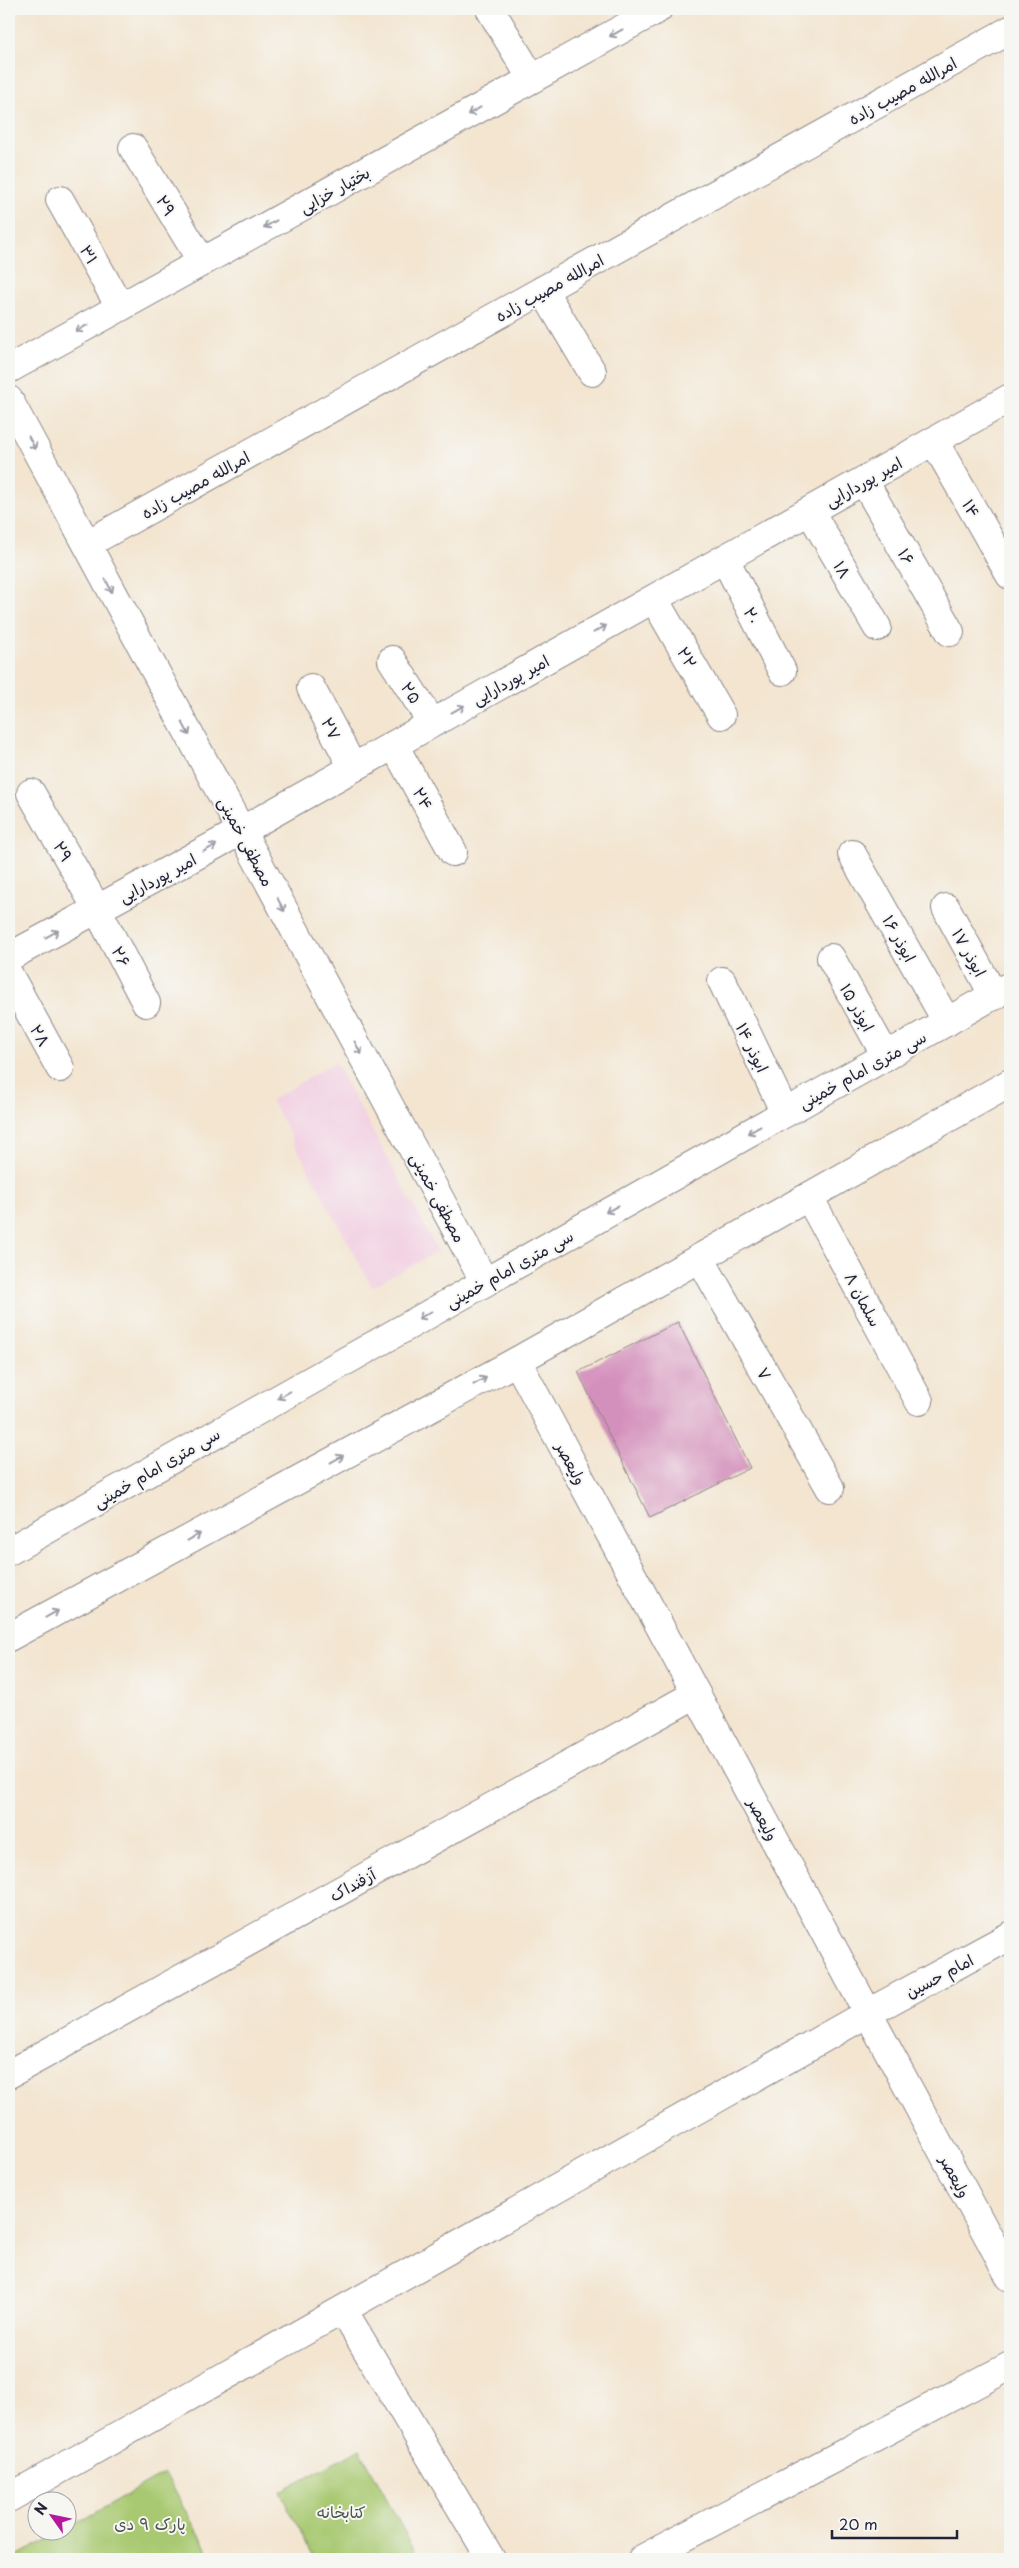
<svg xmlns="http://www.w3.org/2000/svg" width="1019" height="2568" viewBox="0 0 1019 2568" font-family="'Playpen Sans','Playpen Sans Arabic',sans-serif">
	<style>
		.built { fill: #f2cfe2 }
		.green { fill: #a8c971; stroke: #657656 }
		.building { fill: #d490bc }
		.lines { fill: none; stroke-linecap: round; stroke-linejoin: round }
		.minor-casing { stroke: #8a8486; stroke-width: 30 }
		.major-casing { stroke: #8a8486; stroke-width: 30 }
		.minor { stroke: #fff; stroke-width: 28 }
		.major { stroke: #fff; stroke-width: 28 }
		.oneway { stroke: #9c9ca7 }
		.labels { text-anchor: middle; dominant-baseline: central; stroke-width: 4; stroke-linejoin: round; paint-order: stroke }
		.street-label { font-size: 16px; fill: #22223b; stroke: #f6f6f2 }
		.park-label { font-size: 16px; fill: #4a544b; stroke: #f6f6f2 }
	</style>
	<rect width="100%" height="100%" fill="#f6f6f2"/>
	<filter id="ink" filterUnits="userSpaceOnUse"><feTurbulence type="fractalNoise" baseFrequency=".02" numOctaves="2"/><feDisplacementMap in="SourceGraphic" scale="10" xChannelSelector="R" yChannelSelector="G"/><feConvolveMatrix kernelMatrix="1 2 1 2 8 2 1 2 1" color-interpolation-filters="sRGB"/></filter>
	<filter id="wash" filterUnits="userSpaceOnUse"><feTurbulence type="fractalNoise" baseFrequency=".0096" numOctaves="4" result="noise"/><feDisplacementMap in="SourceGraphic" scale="20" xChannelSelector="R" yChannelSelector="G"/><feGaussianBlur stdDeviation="1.12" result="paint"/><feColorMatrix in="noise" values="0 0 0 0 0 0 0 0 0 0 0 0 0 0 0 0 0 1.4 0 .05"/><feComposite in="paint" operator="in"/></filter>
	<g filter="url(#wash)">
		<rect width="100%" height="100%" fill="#f3e5d0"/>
		<!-- built -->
		<polygon class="built" points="335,1062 438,1251 372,1287 271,1100"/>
		<!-- green -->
		<g class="green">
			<polygon points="360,2449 419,2559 315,2559 280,2492"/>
			<polygon points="165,2473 212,2559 11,2559 63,2531 68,2530 68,2528"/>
		</g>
		<g id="blocks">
			<!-- building -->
			<polygon class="building" points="678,1322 750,1468 650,1518 578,1372"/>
		</g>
	</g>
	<g filter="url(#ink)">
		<use href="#blocks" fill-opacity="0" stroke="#8a8486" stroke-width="1"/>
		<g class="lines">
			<!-- minor casing -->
			<g class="minor-casing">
				<g id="minor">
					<polyline points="490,9 532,79"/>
					<polyline points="133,148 202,262"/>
					<polyline points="60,200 120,307"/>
					<polyline points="543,290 592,372"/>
					<polyline points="9,369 658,9"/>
					<polyline points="9,400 484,1281"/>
					<polyline points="934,441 1010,575"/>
					<polyline points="864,481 950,632"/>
					<polyline points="810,511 877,627"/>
					<polyline points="87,544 1010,30"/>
					<polyline points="725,559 782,671"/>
					<polyline points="654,599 721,715"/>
					<polyline points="392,660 432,723"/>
					<polyline points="311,688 353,768"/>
					<polyline points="394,745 453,852"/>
					<polyline points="31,793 97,909 146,1003"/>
					<polyline points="852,854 947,1022"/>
					<polyline points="946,908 994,996"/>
					<polyline points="9,957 241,831 1010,398"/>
					<polyline points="831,958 886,1056"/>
					<polyline points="9,975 60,1068"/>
					<polyline points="722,981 785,1113"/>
					<polyline points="809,1197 919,1401"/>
					<polyline points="700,1258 830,1488"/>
					<polyline points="517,1361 1010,2277"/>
					<polyline points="9,2074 696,1694"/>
					<polyline points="343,2310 491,2559"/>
					<polyline points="9,2498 868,2013 1010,1936"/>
					<polyline points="642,2559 1010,2366"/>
				</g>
			</g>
			<!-- major casing -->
			<g class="major-casing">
				<g id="major">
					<polyline points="9,1551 1010,986"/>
					<polyline points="9,1637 517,1361 1010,1083"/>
				</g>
			</g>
			<!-- minor -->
			<use href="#minor" class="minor"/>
			<!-- major -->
			<use href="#major" class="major"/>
		</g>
		<!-- one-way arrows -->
		<defs><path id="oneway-shaft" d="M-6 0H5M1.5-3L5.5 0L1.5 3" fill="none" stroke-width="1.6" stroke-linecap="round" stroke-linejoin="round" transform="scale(1.25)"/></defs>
		<g class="oneway">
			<use href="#oneway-shaft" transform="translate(616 33) rotate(151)"/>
			<use href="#oneway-shaft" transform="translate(474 111) rotate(151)"/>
			<use href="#oneway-shaft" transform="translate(270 224) rotate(151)"/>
			<use href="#oneway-shaft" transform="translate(82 328) rotate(151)"/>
			<use href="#oneway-shaft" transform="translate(32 443) rotate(62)"/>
			<use href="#oneway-shaft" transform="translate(109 586) rotate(62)"/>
			<use href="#oneway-shaft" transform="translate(600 629) rotate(-29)"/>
			<use href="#oneway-shaft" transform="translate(458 709) rotate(-29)"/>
			<use href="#oneway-shaft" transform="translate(186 729) rotate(62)"/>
			<use href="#oneway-shaft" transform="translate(210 848) rotate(-28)"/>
			<use href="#oneway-shaft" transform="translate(281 905) rotate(62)"/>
			<use href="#oneway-shaft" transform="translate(52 934) rotate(-29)"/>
			<use href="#oneway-shaft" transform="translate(358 1048) rotate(62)"/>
			<use href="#oneway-shaft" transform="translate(754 1130) rotate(151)"/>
			<use href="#oneway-shaft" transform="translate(612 1209) rotate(151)"/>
			<use href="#oneway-shaft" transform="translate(425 1315) rotate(150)"/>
			<use href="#oneway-shaft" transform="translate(480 1381) rotate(-29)"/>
			<use href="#oneway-shaft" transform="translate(284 1395) rotate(150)"/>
			<use href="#oneway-shaft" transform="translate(337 1459) rotate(-29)"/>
			<use href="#oneway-shaft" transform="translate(194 1537) rotate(-29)"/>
			<use href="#oneway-shaft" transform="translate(52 1614) rotate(-29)"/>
		</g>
	</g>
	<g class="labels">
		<!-- street labels -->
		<g class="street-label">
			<text transform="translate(902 90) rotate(-29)">امرالله مصیب زاده</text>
			<text transform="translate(334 189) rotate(-29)">بختیار خزایی</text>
			<text transform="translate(167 205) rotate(59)">۲۹</text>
			<text transform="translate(90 254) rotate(61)">۳۱</text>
			<text transform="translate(549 287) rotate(-29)">امرالله مصیب زاده</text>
			<text transform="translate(863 481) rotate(-29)">امیر پوردارایی</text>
			<text transform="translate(195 484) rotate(-29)">امرالله مصیب زاده</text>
			<text transform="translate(972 508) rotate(60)">۱۴</text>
			<text transform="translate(907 556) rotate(60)">۱۶</text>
			<text transform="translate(843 569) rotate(60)">۱۸</text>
			<text transform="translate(753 615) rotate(63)">۲۰</text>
			<text transform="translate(688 657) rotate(60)">۲۲</text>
			<text transform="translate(510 679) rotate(-29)">امیر پوردارایی</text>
			<text transform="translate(412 692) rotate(57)">۲۵</text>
			<text transform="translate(332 728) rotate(63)">۲۷</text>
			<text transform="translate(424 798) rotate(61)">۲۴</text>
			<text transform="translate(247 841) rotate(62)">مصطفی خمینی</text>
			<text transform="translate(64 851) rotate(60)">۲۹</text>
			<text transform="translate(157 877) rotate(-28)">امیر پوردارایی</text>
			<text transform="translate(900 938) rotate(61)">ابوذر ۱۶</text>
			<text transform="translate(970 952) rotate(61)">ابوذر ۱۷</text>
			<text transform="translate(122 956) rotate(62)">۲۶</text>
			<text transform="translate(858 1007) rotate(61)">ابوذر ۱۵</text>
			<text transform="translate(41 1035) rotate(61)">۲۸</text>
			<text transform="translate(753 1047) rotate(64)">ابوذر ۱۴</text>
			<text transform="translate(862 1069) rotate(-29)">سی متری امام خمینی</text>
			<text transform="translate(439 1197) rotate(62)">مصطفی خمینی</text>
			<text transform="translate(509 1268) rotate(-29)">سی متری امام خمینی</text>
			<text transform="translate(864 1299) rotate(62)">سلمان ۸</text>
			<text transform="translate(765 1373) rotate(61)">۷</text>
			<text transform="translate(572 1463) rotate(62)">وليعصر</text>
			<text transform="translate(156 1467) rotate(-30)">سی متری امام خمینی</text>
			<text transform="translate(764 1819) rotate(62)">وليعصر</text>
			<text transform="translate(352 1884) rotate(-29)">آزفنداک</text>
			<text transform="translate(939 1975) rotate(-28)">امام حسین</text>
			<text transform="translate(956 2176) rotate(62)">وليعصر</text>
		</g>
		<!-- park labels -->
		<g class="park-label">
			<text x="341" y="2511">کتابخانه</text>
			<text x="150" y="2523">پارک ۹ دی</text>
		</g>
	</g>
	<!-- margin -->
	<rect width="1019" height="2568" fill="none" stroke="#f6f6f2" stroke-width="30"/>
	<!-- north arrow -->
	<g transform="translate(52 2516) rotate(303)"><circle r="24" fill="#f6f6f2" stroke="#a1a1a9"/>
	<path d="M0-4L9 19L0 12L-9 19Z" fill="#b5179e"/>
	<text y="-8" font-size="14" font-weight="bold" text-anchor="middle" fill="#22223b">N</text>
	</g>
	<!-- scale -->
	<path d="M832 2530v8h125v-8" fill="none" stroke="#22223b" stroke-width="2.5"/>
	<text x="839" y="2530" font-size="15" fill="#22223b" stroke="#f6f6f2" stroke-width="4" paint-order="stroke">20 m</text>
</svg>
